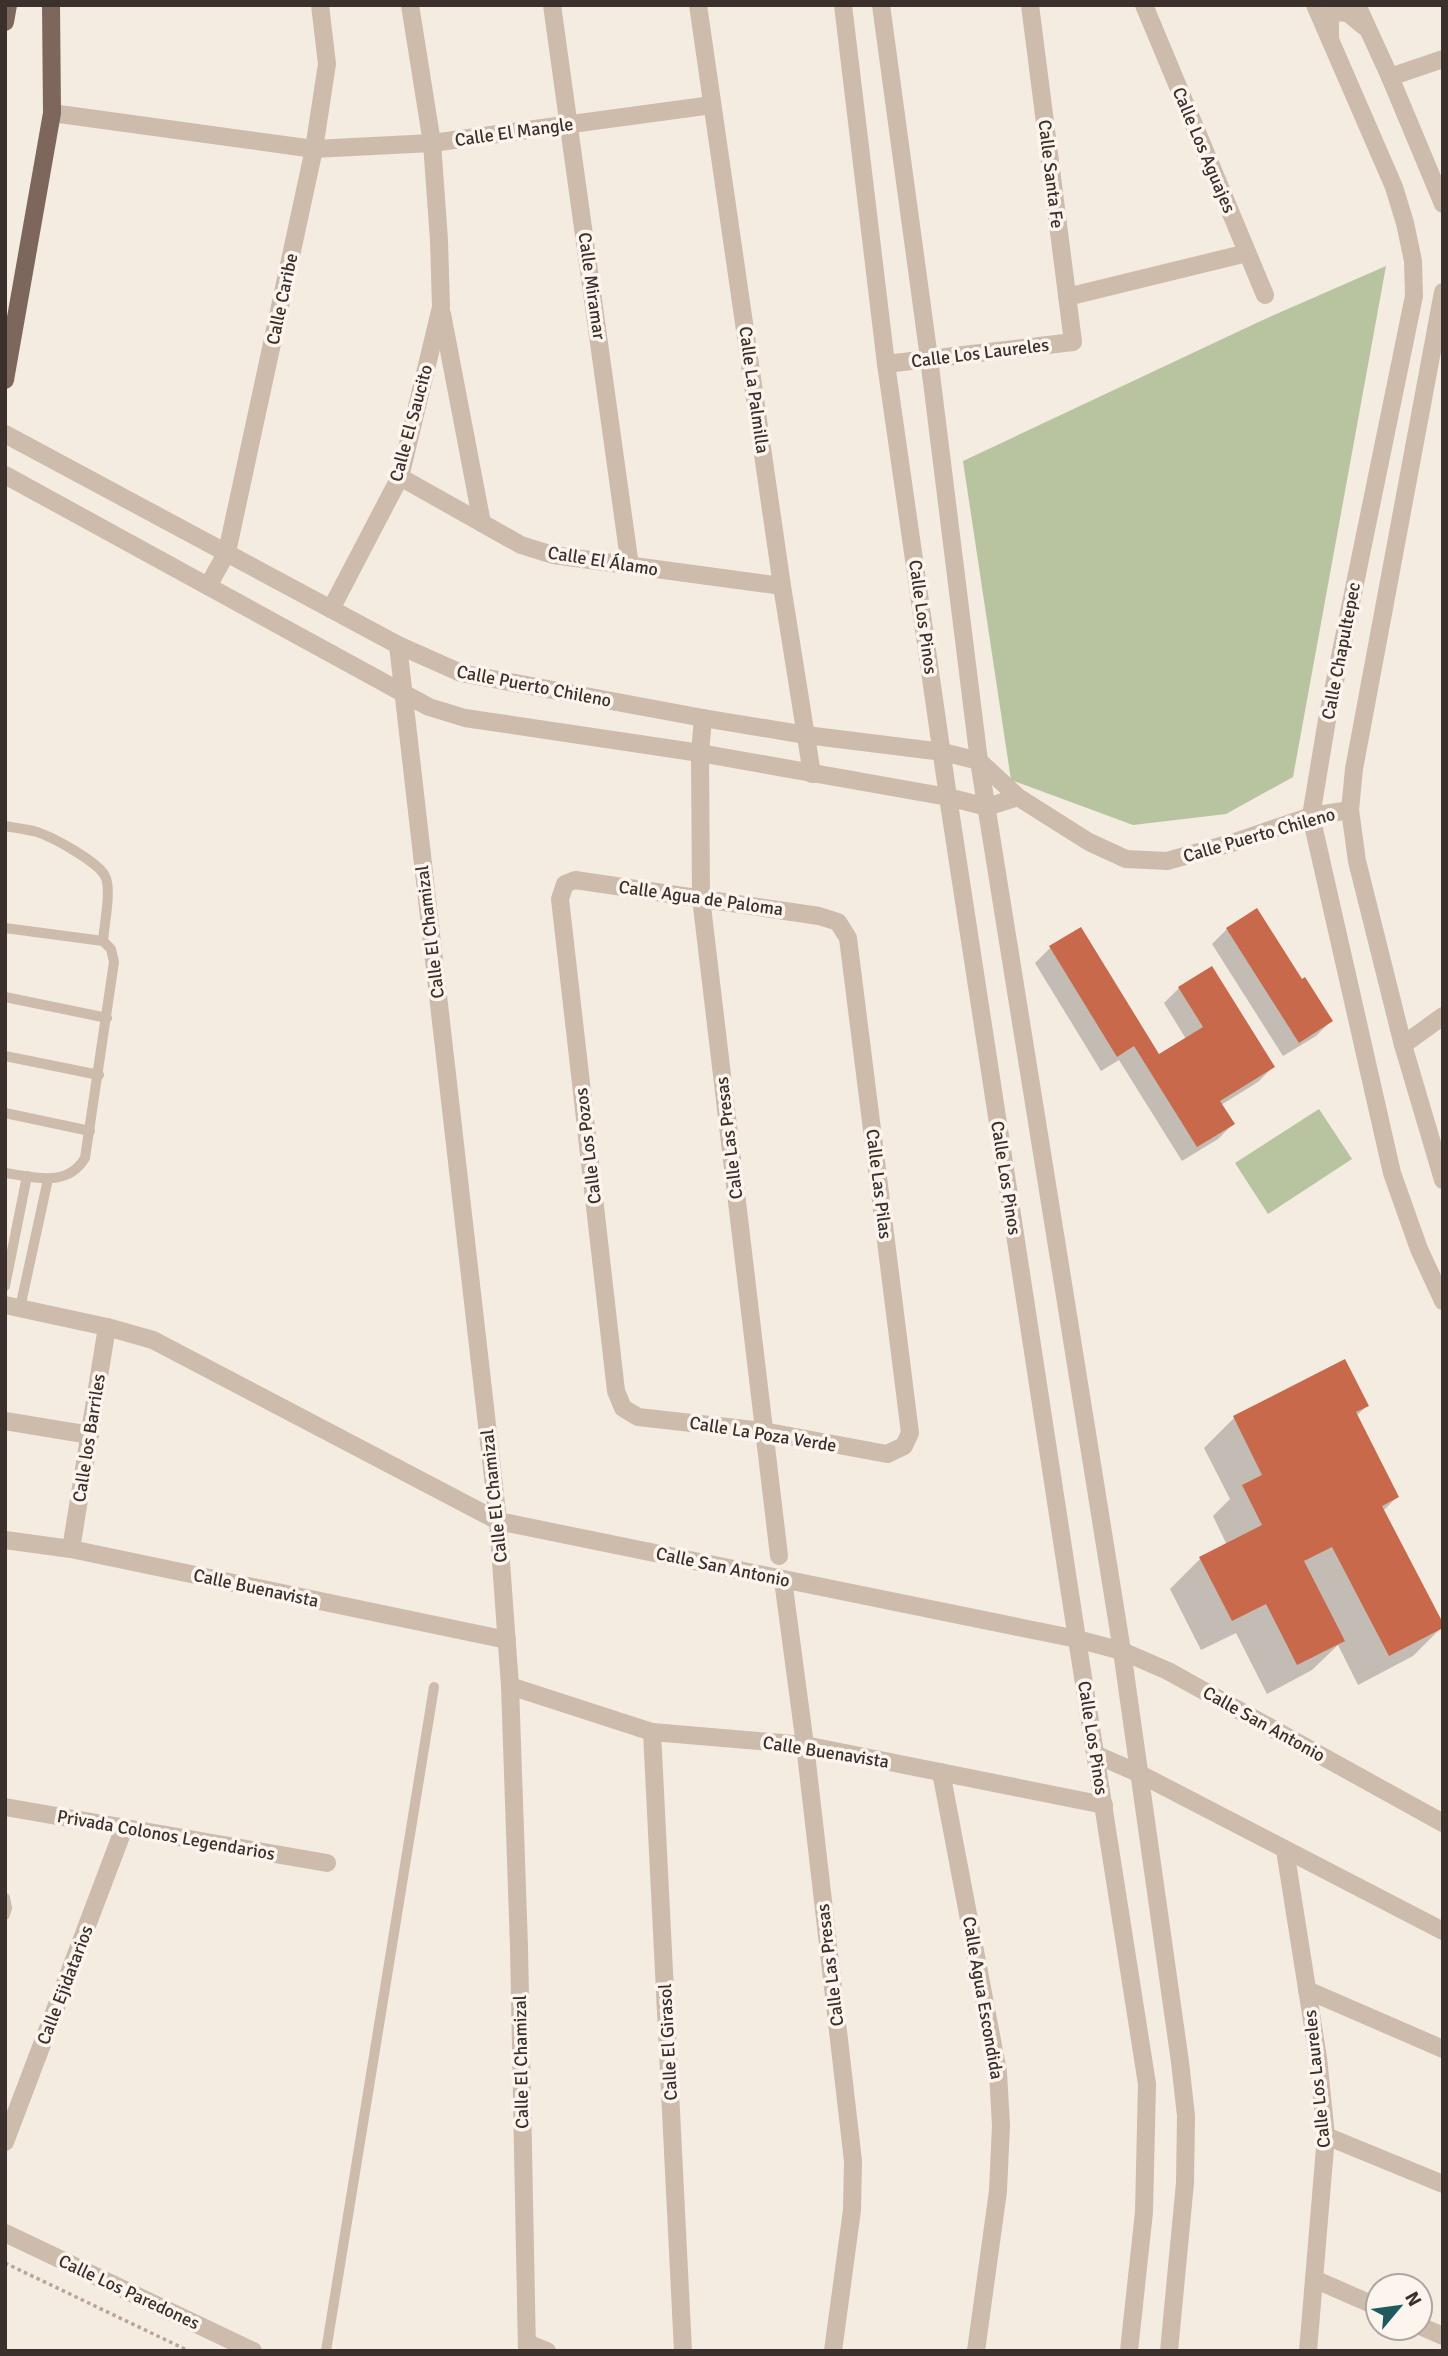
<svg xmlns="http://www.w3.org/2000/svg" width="1448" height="2356" viewBox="0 0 1448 2356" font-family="Signika,sans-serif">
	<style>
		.green { fill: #b8c4a0 }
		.shadow { fill: #0003 }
		.building { fill: #c8694b }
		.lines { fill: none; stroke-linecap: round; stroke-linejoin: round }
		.path { stroke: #b9a596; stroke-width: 3.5; stroke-dasharray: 3.5 3.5; stroke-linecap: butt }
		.service { stroke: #cdbbac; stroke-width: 10 }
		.minor { stroke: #cdbbac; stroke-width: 18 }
		.tertiary { stroke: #cdbbac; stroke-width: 18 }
		.primary { stroke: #7d675c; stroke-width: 18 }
		.labels { text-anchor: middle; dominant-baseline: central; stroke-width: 7; stroke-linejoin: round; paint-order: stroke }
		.street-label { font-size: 18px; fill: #3b302b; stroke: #fbf5ee }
	</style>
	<rect width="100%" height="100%" fill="#f4ebe1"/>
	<!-- green -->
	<g class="green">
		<polygon points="1386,266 1293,777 1226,814 1133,825 1011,780 963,461 1265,319"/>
		<polygon points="1319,1109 1352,1159 1268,1214 1235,1163"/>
	</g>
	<!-- shadow -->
	<g class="shadow">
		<polygon points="1080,929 1158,1056 1186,1039 1164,1003 1179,988 1273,1067 1258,1082 1221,1105 1233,1124 1218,1139 1182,1161 1119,1060 1101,1071 1035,963 1050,948"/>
		<polygon points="1227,929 1302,981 1331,1021 1316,1036 1283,1056 1212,944"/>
		<polygon points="1367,1406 1356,1416 1397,1497 1383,1511 1443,1626 1413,1656 1358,1685 1338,1645 1312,1670 1267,1694 1236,1633 1201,1650 1170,1589 1200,1559 1227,1545 1213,1516 1230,1499 1204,1448 1234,1418"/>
	</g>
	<!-- building -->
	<g class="building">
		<polygon points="1257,908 1302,979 1305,977 1333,1021 1299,1043 1226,928"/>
		<polygon points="1081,927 1159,1054 1203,1027 1178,987 1212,966 1275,1067 1220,1101 1235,1124 1197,1147 1134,1046 1117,1057 1049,946"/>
		<polygon points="1345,1359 1369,1406 1356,1412 1399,1497 1382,1506 1443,1623 1443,1628 1389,1656 1332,1547 1304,1561 1345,1641 1297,1665 1266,1604 1232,1621 1199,1557 1262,1525 1242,1485 1262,1475 1233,1416"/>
	</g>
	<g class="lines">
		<!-- path -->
		<polyline class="path" points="5,2263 189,2351"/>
		<!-- service -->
		<g class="service">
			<path d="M 5,826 C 16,828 27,829 37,832 C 53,837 98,862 105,876 C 112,889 104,925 103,941 L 111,949 L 114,962 L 85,1158 C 67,1188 35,1177 5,1173"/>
			<polyline points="5,928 103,941"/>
			<polyline points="5,997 107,1018"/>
			<polyline points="5,1056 99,1075"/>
			<polyline points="5,1113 90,1131"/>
			<polyline points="5,1286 27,1176"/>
			<polyline points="20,1308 48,1179"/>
			<polyline points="5,1898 7,1908 5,1915"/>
			<polyline points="326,2351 434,1687"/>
		</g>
		<!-- minor -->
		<g class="minor">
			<polyline points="552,5 630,566"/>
			<polyline points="698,5 782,586 812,774"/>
			<polyline points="843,5 886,364 948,797 1077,1639 1147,2084 1144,2212 1129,2351"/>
			<polyline points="881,5 929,358 979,761 1122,1651 1180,2062 1186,2116 1185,2183 1169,2351"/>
			<polyline points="1144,5 1265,295"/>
			<polyline points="1390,77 1443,59"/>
			<polyline points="52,113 314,149 432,143 712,105"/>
			<polyline points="1067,297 1247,253"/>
			<polyline points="442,314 482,523"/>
			<polyline points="886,364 1073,342 1030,5"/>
			<polyline points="5,434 398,645 461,673 703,718 806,735 943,752 979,761 1018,797 1089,842 1126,859 1167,861 1235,842 1311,816 1350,810"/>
			<polyline points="5,475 403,693 429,707 465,718 700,753 948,797 987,807 1018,797"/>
			<polyline points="400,477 521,545 553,555 782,586"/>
			<polyline points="208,586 227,552 314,149 327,64 320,5"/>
			<polyline points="331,609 400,477 441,307 439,240 432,143 410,5"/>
			<polyline points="398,645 498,1521 510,1686 519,1947 527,2351"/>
			<polyline points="703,718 700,753 701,898 779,1556"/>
			<polygon points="575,880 819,916 838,922 848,938 910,1433 904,1446 887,1454 763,1431 638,1417 623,1408 616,1391 560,899 565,884"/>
			<polyline points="1403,1045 1443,1016"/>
			<polyline points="5,1305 107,1327 153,1340 498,1521 1077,1639 1122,1651 1168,1671 1443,1823"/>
			<polyline points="5,1421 90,1435"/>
			<polyline points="5,1540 71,1549 507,1640"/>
			<polyline points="71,1549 107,1327"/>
			<polyline points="783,1580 805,1745 853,2161 852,2210 833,2351"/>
			<polyline points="510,1686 652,1732 805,1745 1104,1805"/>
			<polyline points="652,1732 683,2351"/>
			<polyline points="1097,1755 1138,1773 1443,1931"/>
			<polyline points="941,1772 998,2072 1001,2125 998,2191 976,2351"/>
			<polyline points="5,1807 327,1863"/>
			<polyline points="1285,1850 1318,2058 1326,2136 1308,2351"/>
			<polyline points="1307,1990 1443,2049"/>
			<polyline points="1326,2136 1443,2184"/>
			<polyline points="5,2142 124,1828"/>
			<polyline points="5,2233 253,2351"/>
			<polyline points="1314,2279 1378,2307"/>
			<polyline points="1420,2326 1443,2336"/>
			<polyline points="527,2343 547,2351"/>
		</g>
		<!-- tertiary -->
		<g class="tertiary">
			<polyline points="1315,5 1394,187 1405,223 1413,261 1414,296 1327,720 1311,816 1392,1173 1419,1249 1443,1301"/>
			<polyline points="1357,5 1390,77 1443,204"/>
			<polyline points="1330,37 1330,17 1334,12 1348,13 1365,27"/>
			<polyline points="1443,292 1354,769 1350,810 1357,861 1403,1045 1443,1180"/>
		</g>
		<!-- primary -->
		<g class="primary">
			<polyline points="5,22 8,5"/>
			<polyline points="5,380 52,113 51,5"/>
		</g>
	</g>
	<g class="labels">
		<!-- street labels -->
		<g class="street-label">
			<text transform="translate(514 132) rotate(-8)">Calle El Mangle</text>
			<text transform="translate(1204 150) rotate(67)">Calle Los Aguajes</text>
			<text transform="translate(1051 174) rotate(83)">Calle Santa Fe</text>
			<text transform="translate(592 286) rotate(82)">Calle Miramar</text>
			<text transform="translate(282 299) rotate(-78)">Calle Caribe</text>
			<text transform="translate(980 353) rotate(-7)">Calle Los Laureles</text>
			<text transform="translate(754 390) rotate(82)">Calle La Palmilla</text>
			<text transform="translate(411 423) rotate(-75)">Calle El Saucito</text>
			<text transform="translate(603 561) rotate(9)">Calle El Álamo</text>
			<text transform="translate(923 617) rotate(82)">Calle Los Pinos</text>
			<text transform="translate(1341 651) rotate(-79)">Calle Chapultepec</text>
			<text transform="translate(534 686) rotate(11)">Calle Puerto Chileno</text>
			<text transform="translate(1259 835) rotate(-16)">Calle Puerto Chileno</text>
			<text transform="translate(701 898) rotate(8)">Calle Agua de Paloma</text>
			<text transform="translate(430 932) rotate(-97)">Calle El Chamizal</text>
			<text transform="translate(729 1138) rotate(-97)">Calle Las Presas</text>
			<text transform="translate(588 1146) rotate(-97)">Calle Los Pozos</text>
			<text transform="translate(1006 1178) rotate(81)">Calle Los Pinos</text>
			<text transform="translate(879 1184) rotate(83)">Calle Las Pilas</text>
			<text transform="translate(763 1434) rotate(9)">Calle La Poza Verde</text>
			<text transform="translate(89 1438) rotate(-81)">Calle los Barriles</text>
			<text transform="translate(494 1496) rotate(-96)">Calle El Chamizal</text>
			<text transform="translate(723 1567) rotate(12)">Calle San Antonio</text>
			<text transform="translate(256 1588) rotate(12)">Calle Buenavista</text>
			<text transform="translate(1264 1724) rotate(29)">Calle San Antonio</text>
			<text transform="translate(1093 1738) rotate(81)">Calle Los Pinos</text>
			<text transform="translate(826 1752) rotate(9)">Calle Buenavista</text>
			<text transform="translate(166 1835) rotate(10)">Privada Colonos Legendarios</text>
			<text transform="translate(830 1965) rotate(-97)">Calle Las Presas</text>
			<text transform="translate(65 1985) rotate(-69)">Calle Ejidatarios</text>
			<text transform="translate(983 1998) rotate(80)">Calle Agua Escondida</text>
			<text transform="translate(668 2042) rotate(-93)">Calle El Girasol</text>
			<text transform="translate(521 2062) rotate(-91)">Calle El Chamizal</text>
			<text transform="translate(1317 2079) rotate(-96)">Calle Los Laureles</text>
			<text transform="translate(129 2292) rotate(25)">Calle Los Paredones</text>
		</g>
	</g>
	<!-- border -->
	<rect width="1448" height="2356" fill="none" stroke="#3b302b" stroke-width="14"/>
	<!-- north arrow -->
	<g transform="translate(1399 2307) rotate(61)"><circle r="33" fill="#fbf5ee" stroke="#aea6a0" stroke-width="2"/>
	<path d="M0-5L12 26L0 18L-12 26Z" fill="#1f5a5e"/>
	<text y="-10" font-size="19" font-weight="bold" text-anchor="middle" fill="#3b302b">N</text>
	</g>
</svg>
